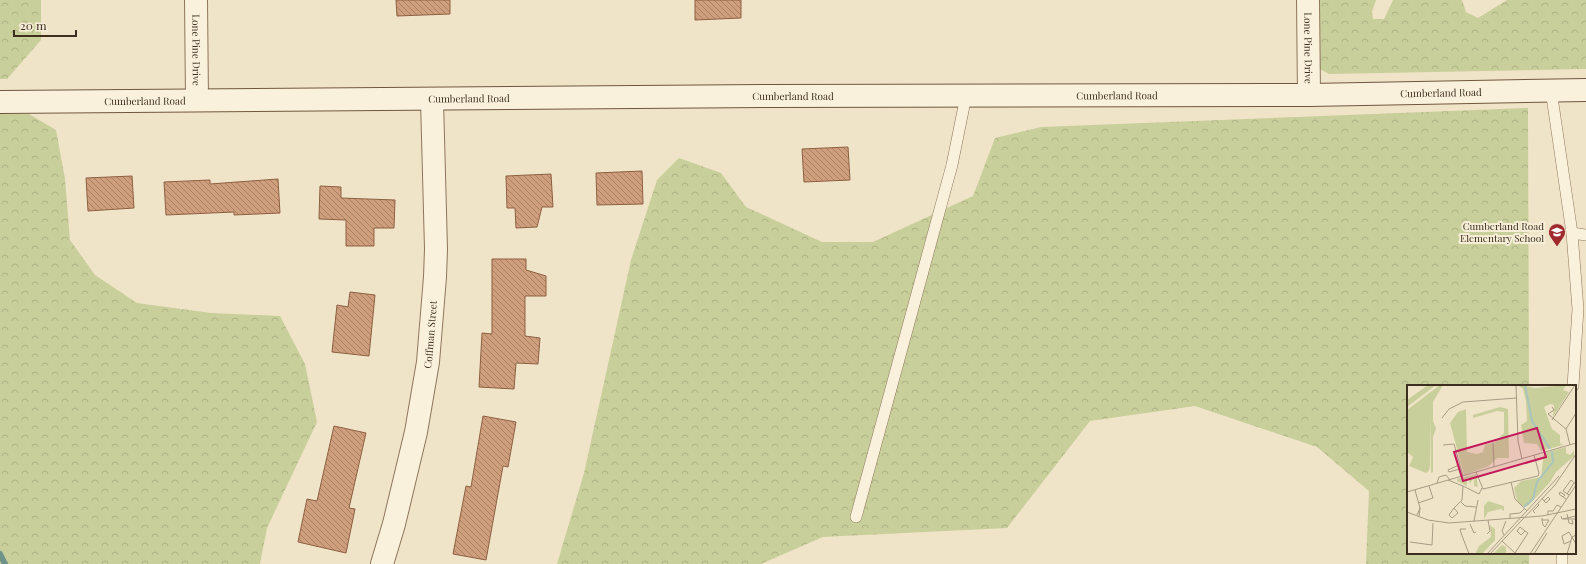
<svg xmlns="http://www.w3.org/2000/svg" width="1586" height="564" viewBox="0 0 1586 564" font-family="'Playfair Display',serif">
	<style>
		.forest { fill: url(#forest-crowns) }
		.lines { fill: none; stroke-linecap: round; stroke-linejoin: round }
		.stream { stroke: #6f938a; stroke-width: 6 }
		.building { fill: url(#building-back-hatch); stroke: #8d5f41 }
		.service-casing { stroke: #8d765c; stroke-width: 12 }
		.minor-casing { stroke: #8d765c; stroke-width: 24 }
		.secondary-casing { stroke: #6f573f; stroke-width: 24 }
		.service { stroke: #faf1dc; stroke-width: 11 }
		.minor { stroke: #faf1dc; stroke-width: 22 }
		.secondary { stroke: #faf1dc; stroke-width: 22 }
		.labels { text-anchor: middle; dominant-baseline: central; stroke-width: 4; stroke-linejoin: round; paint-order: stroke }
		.street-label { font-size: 10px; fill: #3d2e20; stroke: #f7eed8 }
		.poi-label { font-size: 10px; fill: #3d2e20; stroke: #f7eed8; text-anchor: end }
		.inset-river { fill: none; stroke: #a9c4bc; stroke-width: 2 }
		.inset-road { fill: none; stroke: #a89b85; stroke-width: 1 }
		.view { fill: #c2185b; fill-opacity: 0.15; stroke: #c2185b; stroke-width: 2 }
		.inset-edge { fill: none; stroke: #3d2e20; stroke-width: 2 }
	</style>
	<defs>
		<pattern id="forest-crowns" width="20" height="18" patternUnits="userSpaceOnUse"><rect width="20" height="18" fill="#c9cf9b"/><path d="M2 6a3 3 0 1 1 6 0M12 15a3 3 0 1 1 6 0" fill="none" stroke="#aeb285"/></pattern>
		<pattern id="building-back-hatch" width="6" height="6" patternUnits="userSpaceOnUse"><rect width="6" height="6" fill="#cf9f7d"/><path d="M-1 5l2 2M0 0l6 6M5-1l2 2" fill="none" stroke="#a98266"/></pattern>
	</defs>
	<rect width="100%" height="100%" fill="#f0e4c8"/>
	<!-- forest -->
	<g class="forest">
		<polygon points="0,0 41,0 41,40 7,79 0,79"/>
		<polygon points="1317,0 1376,0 1372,12 1373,19 1384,19 1393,0 1462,0 1466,12 1478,18 1507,0 1586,0 1586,69 1329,74 1318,68"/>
		<polygon points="1528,108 1529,386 1408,386 1408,553 1529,553 1529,564 1366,564 1369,491 1317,447 1195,406 1090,421 1007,528 823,537 761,564 557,564 584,473 631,260 657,180 679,158 721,173 746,207 822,242 873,242 973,196 995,138 1041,127"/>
		<polygon points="0,114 29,114 56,130 65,179 70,240 95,275 137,303 211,313 280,316 305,364 317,422 267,528 260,564 0,564"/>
	</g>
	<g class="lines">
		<!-- stream -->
		<polyline class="stream" points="0,554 5,564"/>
	</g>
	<!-- building -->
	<g class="building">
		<polygon points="396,0 450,0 450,14 397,16"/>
		<polygon points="695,0 741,0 741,18 695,20"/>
		<polygon points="848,147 850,180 804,182 802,149"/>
		<polygon points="642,171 643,204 597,205 596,173"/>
		<polygon points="551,174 553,207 542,207 537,227 516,228 515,208 507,208 506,176"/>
		<polygon points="132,176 134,208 88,211 86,178"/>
		<polygon points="278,179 280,213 234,215 234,212 166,215 164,182 210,180 210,184"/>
		<polygon points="320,186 341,187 341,198 395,200 394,228 374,228 374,246 346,246 346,220 319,219"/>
		<polygon points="492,259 526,259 526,270 546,276 546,296 525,296 525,336 540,338 538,364 516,363 514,389 479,387 482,333 492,334"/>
		<polygon points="350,292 375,295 369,356 332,352 337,305 348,307"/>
		<polygon points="483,416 516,422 508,467 503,466 486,560 453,554 466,486 471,487"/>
		<polygon points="334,426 366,433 349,508 355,509 346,553 298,542 307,499 317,501"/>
	</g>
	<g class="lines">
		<!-- service casing -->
		<g class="service-casing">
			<g id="service">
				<polyline points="1551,90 1572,233 1578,309 1573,386"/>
				<polyline points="1572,233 1586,235"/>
				<polyline points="856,517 952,165 966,96"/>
				<polyline points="1562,564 1562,553"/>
			</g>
		</g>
		<!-- minor casing -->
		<g class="minor-casing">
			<g id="minor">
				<path id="s1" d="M 196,0 L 197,100"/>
				<path id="s2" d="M 1308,0 L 1309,95"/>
				<path id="s3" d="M 382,564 L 394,524 L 416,432 L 428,362 L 435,277 L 436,249 L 432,100"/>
			</g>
		</g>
		<!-- secondary casing -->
		<g class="secondary-casing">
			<g id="secondary">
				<path id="s4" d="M 0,102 L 767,96 L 1309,95 L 1586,90"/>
			</g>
		</g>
		<!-- service -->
		<use href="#service" class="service"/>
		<!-- minor -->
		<use href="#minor" class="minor"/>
		<!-- secondary -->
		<use href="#secondary" class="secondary"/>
	</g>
	<!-- icons -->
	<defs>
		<g id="school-pin" transform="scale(0.9)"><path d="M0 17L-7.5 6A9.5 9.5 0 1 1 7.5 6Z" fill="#9e2a2b" stroke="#f7eed8"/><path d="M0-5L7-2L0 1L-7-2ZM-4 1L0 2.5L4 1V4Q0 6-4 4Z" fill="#fff"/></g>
	</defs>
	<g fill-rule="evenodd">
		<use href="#school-pin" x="1557" y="232"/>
	</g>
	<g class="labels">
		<!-- street labels -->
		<g class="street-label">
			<text stroke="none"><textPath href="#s2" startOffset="48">Lone Pine Drive</textPath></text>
			<text stroke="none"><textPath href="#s1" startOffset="50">Lone Pine Drive</textPath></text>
			<text stroke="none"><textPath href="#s4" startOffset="1441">Cumberland Road</textPath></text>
			<text stroke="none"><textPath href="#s4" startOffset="1117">Cumberland Road</textPath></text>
			<text stroke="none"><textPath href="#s4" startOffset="793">Cumberland Road</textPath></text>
			<text stroke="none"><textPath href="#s4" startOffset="469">Cumberland Road</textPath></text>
			<text stroke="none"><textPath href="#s4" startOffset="145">Cumberland Road</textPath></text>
			<text stroke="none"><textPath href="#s3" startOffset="235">Coffman Street</textPath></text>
		</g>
		<!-- poi labels -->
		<g class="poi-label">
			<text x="1544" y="226">Cumberland Road<tspan x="1544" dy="12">Elementary School</tspan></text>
		</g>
	</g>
	<!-- overview -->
	<g transform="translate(1407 385)">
		<rect width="169" height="169" fill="#f0e4c8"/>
		<path d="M 21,0 L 29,0 L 0,22 L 0,15 ZM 33,0 L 36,0 L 26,17 L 26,36 L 29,43 L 26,52 L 26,87 L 24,88 L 23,26 L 23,80 L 22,86 L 19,88 L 2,81 L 6,72 L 0,67 L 0,25 ZM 111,0 L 128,3 L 159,0 L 156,5 L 162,7 L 146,32 L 147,20 L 143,19 L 137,22 L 145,44 L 153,50 L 153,58 L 156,60 L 134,66 L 130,59 L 117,58 L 114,40 L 120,36 L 119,16 L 116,4 ZM 93,22 L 101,24 L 102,73 L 90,73 L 82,81 L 57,90 L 43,38 L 51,27 L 59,24 L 60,67 L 70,69 L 76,67 L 78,60 L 88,57 L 97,48 L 97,27 L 90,26 L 66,33 L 66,30 ZM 159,62 L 159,68 L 163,70 L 167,66 L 167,71 L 149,87 L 143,97 L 121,121 L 115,121 L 110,116 L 107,103 L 114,96 L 134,92 L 137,68 ZM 69,89 L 71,102 L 67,101 L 67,92 L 63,99 L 62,94 L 60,95 L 60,101 L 50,96 L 50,94 ZM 81,116 L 97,121 L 97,126 L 94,124 L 81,127 L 77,134 L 77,121 ZM 83,140 L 88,144 L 88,155 L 75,169 L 68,169 L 72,161 L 84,152 ZM 95,160 L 99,162 L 99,169 L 86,169 Z" fill="#c9cf9b"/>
		<path class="inset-river" d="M 118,0 L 125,36 L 143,64M 117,122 L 126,114 L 130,97 L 146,77 L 145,66"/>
		<path class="inset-road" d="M 109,0 L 111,56 L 115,74M 145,22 L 147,25 L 141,29 L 159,44M 35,33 L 42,24 L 56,17 L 110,13M 145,35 L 168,0M 86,58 L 87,82M 36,60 L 47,59 L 56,91M 163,60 L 159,44 L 169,28M 52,80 L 41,85 L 42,87 L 53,84M 69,87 L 76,104 L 131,91 L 132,88 L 127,70M 41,95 L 56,101 L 55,115 L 47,123 L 42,130 L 45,133 L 51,128 L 47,123M 104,97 L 108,114 L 120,126M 30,98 L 32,92 L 39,90 L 43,95M 56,101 L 72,109 L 75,103M 8,105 L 13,123M 0,107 L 169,58M 160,109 L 167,98M 162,110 L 156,106 L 164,95 L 169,99M 156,112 L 158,110 L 153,107 L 152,109 L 159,114M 135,113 L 137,116 L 141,112 L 143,114 L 139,118 L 137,116M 54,117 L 58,121 L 69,122M 11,118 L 26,113 L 22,101M 0,127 L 21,135 L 42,138 L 135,131 L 169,124M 128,128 L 126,126 L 132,120 L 130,118M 160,129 L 162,138 L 166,139 L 165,135M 10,130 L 13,123 L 12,132M 141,130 L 141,126 L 146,126 L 150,120 L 154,122M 154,131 L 155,134 L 169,131M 135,133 L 135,135 L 136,140 L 138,142 L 142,135 L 135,135M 103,134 L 103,129 L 113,128 L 117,124M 156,134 L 169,134M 67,136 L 71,115M 63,139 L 67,148 L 69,147M 113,142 L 118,146 L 114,150 L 110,146 ZM 59,144 L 53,144 L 54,148 L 62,169M 80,149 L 83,146 L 81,135M 97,150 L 95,146 L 99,136M 95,156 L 108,168M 164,156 L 157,159 L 155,151 L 162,147 L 169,159M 3,157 L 25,160 L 26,138M 108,168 L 121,148 L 118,146M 80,169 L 152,91M 83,169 L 148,100 L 169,69M 123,169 L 169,100M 127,169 L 140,148M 160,169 L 165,152 L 169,150"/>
		<path class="view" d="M 130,43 L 139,72 L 56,96 L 47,67 Z"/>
		<rect width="169" height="169" class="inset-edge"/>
	</g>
	<!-- scale -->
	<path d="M14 30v6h62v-6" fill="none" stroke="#3d2e20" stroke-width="2"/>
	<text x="20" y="30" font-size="12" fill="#3d2e20" stroke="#f7eed8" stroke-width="3" paint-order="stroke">20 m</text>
</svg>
